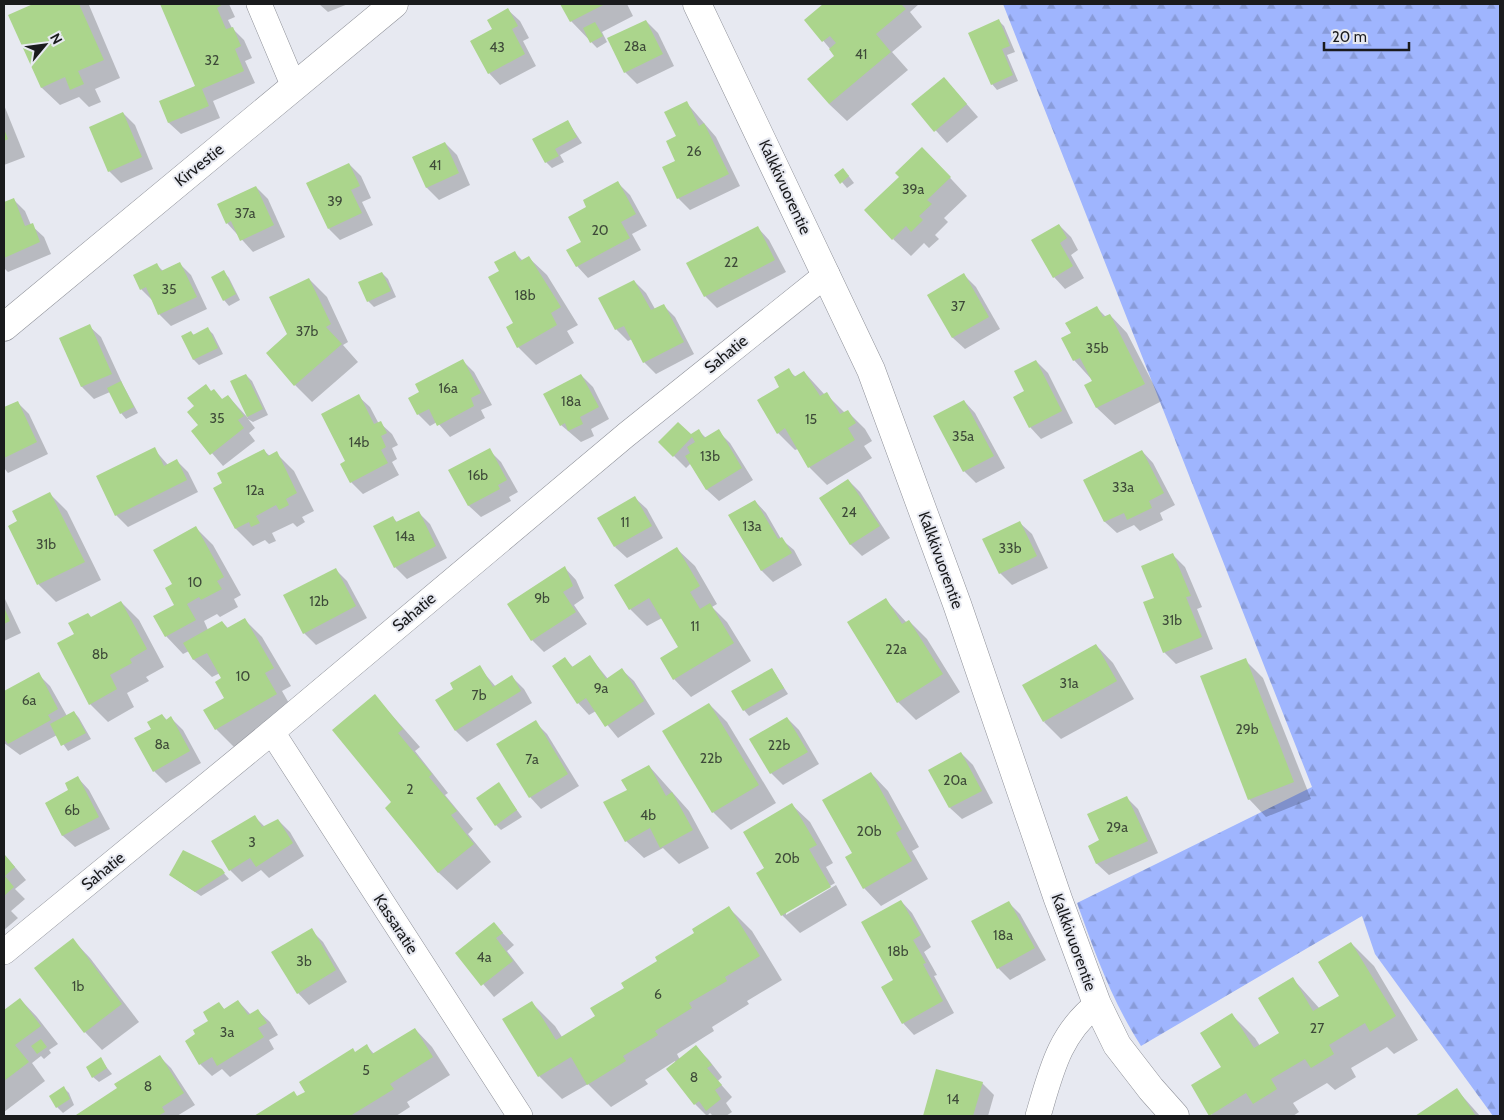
<svg xmlns="http://www.w3.org/2000/svg" width="1504" height="1120" viewBox="0 0 1504 1120" font-family="Cabin,sans-serif">
	<style>
		.forest { fill: url(#forest-firs) }
		.shadow { fill: #0003 }
		.building { fill: #abd58c }
		.lines { fill: none; stroke-linecap: round; stroke-linejoin: round }
		.minor-casing { stroke: #8e9098; stroke-width: 26 }
		.tertiary-casing { stroke: #8e9098; stroke-width: 29 }
		.minor { stroke: #fff; stroke-width: 25 }
		.tertiary { stroke: #fff; stroke-width: 28 }
		.labels { text-anchor: middle; dominant-baseline: central; stroke-width: 4; stroke-linejoin: round; paint-order: stroke }
		.number-label { font-size: 14px; fill: #3e4a39 }
		.street-label { font-size: 16px; fill: #1a1b1d; stroke: #e7e9f1 }
	</style>
	<defs>
		<pattern id="forest-firs" width="22" height="20" patternUnits="userSpaceOnUse" patternTransform="scale(1.25)"><rect width="22" height="20" fill="#9fb5fe"/><path d="M5 1l3.5 6h-7zM16 11l3.5 6h-7z" fill="#889bd9"/></pattern>
	</defs>
	<rect width="100%" height="100%" fill="#e7e9f1"/>
	<!-- forest -->
	<path class="forest" d="M 1003,4 L 1500,4 L 1500,1116 L 1493,1116 L 1375,954 L 1362,916 L 1141,1046 C 1112,1001 1095,953 1077,903 L 1312,787 Z"/>
	<!-- shadow -->
	<g class="shadow">
		<polygon points="36,4 89,5 120,78 95,89 101,102 89,107 79,97 60,105 42,88 10,16"/>
		<polygon points="161,4 229,4 235,17 228,20 232,28 244,40 252,58 245,61 255,83 213,101 220,118 181,134 169,123 160,102 196,86"/>
		<polygon points="319,4 348,4 328,12"/>
		<polygon points="562,4 627,4 633,16 602,32 607,42 597,48 571,21"/>
		<polygon points="825,4 919,4 910,12 922,27 892,52 908,70 847,121 829,104 836,56 806,20"/>
		<polygon points="508,10 520,21 529,38 523,41 536,66 500,85 489,73 494,29"/>
		<polygon points="646,21 658,33 674,66 637,84 625,72"/>
		<polygon points="999,21 1004,26 1015,52 1007,55 1018,81 997,90 992,84"/>
		<polygon points="944,78 978,117 947,143 913,105"/>
		<polygon points="686,102 716,137 740,186 690,210 678,198 663,168 676,161 677,136"/>
		<polygon points="4,105 25,157 4,165"/>
		<polygon points="123,113 135,125 153,169 121,183 109,171"/>
		<polygon points="568,122 582,143 560,155 564,162 552,168 546,162"/>
		<polygon points="445,143 457,155 470,185 439,200 427,188 413,157"/>
		<polygon points="349,164 361,176 371,198 362,202 373,225 340,240 329,229"/>
		<polygon points="939,166 967,196 944,218 948,222 935,235 939,239 929,248 924,243 911,256 893,239"/>
		<polygon points="836,175 848,175 854,183 847,188"/>
		<polygon points="618,183 630,195 647,226 632,234 641,250 588,278 577,266 588,207"/>
		<polygon points="256,187 268,199 285,237 253,252 227,223"/>
		<polygon points="13,199 25,211 31,225 44,237 51,254 8,272 4,268 4,204"/>
		<polygon points="1059,225 1071,237 1078,250 1071,255 1084,278 1065,289 1054,277"/>
		<polygon points="758,228 769,240 786,272 717,308 705,296"/>
		<polygon points="514,252 523,261 529,258 547,275 578,325 567,331 574,343 536,365 518,347 515,324"/>
		<polygon points="179,263 191,275 207,309 171,326 159,314 154,302 141,289 157,265 163,271"/>
		<polygon points="224,272 229,278 240,300 229,306 224,300"/>
		<polygon points="382,273 388,279 396,297 374,307 368,301"/>
		<polygon points="964,275 976,287 1000,329 965,349 953,338 929,295"/>
		<polygon points="309,279 327,297 348,342 343,345 358,362 312,402 295,385 289,335"/>
		<polygon points="634,281 646,293 655,309 663,305 675,317 694,354 656,374 644,362 632,339 628,341 616,329"/>
		<polygon points="1097,308 1106,317 1110,315 1127,333 1162,401 1115,425 1097,408 1086,385 1093,381 1074,360 1072,334"/>
		<polygon points="89,326 101,337 123,385 138,413 126,419 121,413 110,392 94,399 82,387 60,339"/>
		<polygon points="208,329 213,334 223,354 199,365 194,360 182,337 191,332 194,335"/>
		<polygon points="462,360 474,372 492,405 481,410 485,418 450,437 437,422 430,426 418,414"/>
		<polygon points="1036,361 1048,373 1073,423 1041,439 1030,427 1026,392"/>
		<polygon points="788,370 796,377 804,372 825,395 826,394 845,413 847,411 865,429 872,441 864,446 872,458 827,485 809,467 798,449 795,450 778,433 781,388"/>
		<polygon points="246,375 252,381 268,415 253,422 248,419 255,428 249,433 255,441 223,466 193,431 199,425 212,392 223,400 228,396 248,418 232,382"/>
		<polygon points="581,375 593,387 609,419 591,429 594,436 581,442 561,425"/>
		<polygon points="358,396 370,407 379,424 380,423 392,434 398,445 392,448 397,459 392,462 399,475 363,494 351,482 347,462"/>
		<polygon points="964,401 975,413 1005,468 976,483 964,471"/>
		<polygon points="17,402 29,414 48,454 8,473 4,468 4,409"/>
		<polygon points="699,431 706,438 718,431 730,443 753,480 719,501 707,490 691,463 686,468 660,442 691,436"/>
		<polygon points="154,449 168,465 177,461 188,472 198,492 128,527 116,515"/>
		<polygon points="489,450 501,462 518,492 509,497 511,501 481,517 469,506 450,471"/>
		<polygon points="264,451 270,456 276,453 294,471 314,511 302,517 305,522 297,527 293,523 272,533 276,541 269,544 265,540 253,546 236,529 224,484"/>
		<polygon points="1142,451 1153,463 1175,505 1160,513 1163,520 1140,531 1134,525 1117,533 1105,522 1084,480"/>
		<polygon points="848,480 860,492 890,538 862,556 851,545 821,498"/>
		<polygon points="50,494 67,511 101,580 56,602 39,585 10,527 19,522"/>
		<polygon points="635,498 647,509 663,538 627,558 615,547"/>
		<polygon points="755,501 766,513 781,539 794,550 802,565 773,582 762,571 730,516"/>
		<polygon points="418,512 430,524 447,558 407,579 395,567 392,517 398,523"/>
		<polygon points="1020,523 1032,534 1048,568 1012,585 1000,573"/>
		<polygon points="196,528 213,545 241,595 234,599 238,607 220,617 217,614 204,621 208,630 222,622 229,629 244,619 262,637 291,686 282,691 294,712 234,747 216,729 226,698 223,678 220,673 212,677 194,660 189,651 183,654 166,636 176,605 174,584"/>
		<polygon points="677,549 695,566 717,604 712,607 727,622 751,661 691,697 674,679 680,647 662,618 647,626 630,609"/>
		<polygon points="1173,555 1185,567 1202,607 1197,609 1213,649 1176,664 1164,652 1156,598"/>
		<polygon points="565,568 576,580 584,598 574,605 587,624 544,652 532,640 509,605"/>
		<polygon points="335,569 347,581 367,618 316,645 304,633"/>
		<polygon points="4,597 21,633 4,641"/>
		<polygon points="886,600 907,623 909,621 927,639 960,692 916,720 898,702 849,622"/>
		<polygon points="121,602 139,620 164,667 146,677 149,681 127,693 134,707 108,722 90,704 76,635 92,618"/>
		<polygon points="1096,645 1113,663 1134,699 1061,739 1044,722"/>
		<polygon points="590,657 608,679 622,670 634,681 655,714 618,738 596,711 589,715 578,703 565,659 574,668"/>
		<polygon points="1245,660 1263,678 1311,799 1266,817 1249,799"/>
		<polygon points="479,667 496,687 512,677 524,689 532,703 467,742 456,731 455,690"/>
		<polygon points="772,669 788,694 749,716 744,710"/>
		<polygon points="38,674 50,686 67,716 74,712 79,718 91,739 68,751 57,735 20,755 4,743 4,693"/>
		<polygon points="375,696 420,747 415,751 448,793 445,795 473,829 468,834 491,862 457,890 439,873 386,808 393,802"/>
		<polygon points="709,704 727,722 776,803 731,830 713,812 664,732"/>
		<polygon points="162,715 167,720 171,718 183,730 201,763 166,783 154,771 152,729"/>
		<polygon points="787,718 799,730 819,764 783,785 771,773"/>
		<polygon points="535,722 547,734 579,786 541,809 530,797"/>
		<polygon points="961,753 973,765 993,803 962,819 950,808"/>
		<polygon points="649,766 689,811 709,848 679,864 663,848 644,858 626,841 628,790"/>
		<polygon points="871,773 888,791 919,847 912,851 928,879 881,906 864,888 854,853"/>
		<polygon points="78,778 89,790 110,829 75,847 63,836 46,803 70,791"/>
		<polygon points="498,784 522,817 501,830 496,825"/>
		<polygon points="1126,797 1138,809 1158,853 1109,875 1097,864 1089,846 1100,841"/>
		<polygon points="792,805 810,822 833,863 826,867 835,883 786,912 786,915 836,885 847,905 800,933 782,915 766,868"/>
		<polygon points="254,816 265,827 278,820 290,832 304,856 269,878 261,870 242,882 230,870"/>
		<polygon points="4,854 26,880 15,889 25,899 11,911 18,918 4,930"/>
		<polygon points="221,870 229,879 201,896 170,875"/>
		<polygon points="901,901 912,913 931,947 924,952 937,975 934,976 954,1013 914,1035 903,1023 894,981"/>
		<polygon points="1008,902 1020,914 1046,960 1010,980 998,968"/>
		<polygon points="729,908 752,931 782,980 747,1001 749,1004 712,1027 714,1031 677,1054 680,1060 696,1047 708,1059 722,1077 718,1081 732,1097 726,1103 732,1112 726,1116 713,1116 710,1113 707,1116 695,1104 675,1061 645,1080 648,1084 611,1107 588,1084 562,1099 539,1076 532,1003 555,1026 562,1037 596,1017 625,988"/>
		<polygon points="494,924 514,945 507,951 524,973 494,997 457,953"/>
		<polygon points="311,930 323,942 347,982 309,1005 298,993"/>
		<polygon points="73,940 90,958 139,1022 102,1050 85,1032"/>
		<polygon points="1351,943 1374,966 1418,1040 1394,1054 1387,1047 1351,1068 1356,1077 1335,1090 1327,1083 1293,1103 1299,1112 1293,1116 1211,1116 1232,1015 1255,1038 1260,1046 1281,1033 1293,979 1320,1009 1341,996"/>
		<polygon points="20,999 37,1017 58,1044 49,1050 51,1053 44,1059 41,1056 32,1063 45,1081 4,1112 4,1012"/>
		<polygon points="238,1001 251,1015 258,1011 270,1022 278,1035 269,1040 274,1049 230,1077 222,1069 212,1076 200,1064 197,1035 209,1021 219,1004 225,1010"/>
		<polygon points="415,1029 432,1047 450,1075 407,1102 410,1107 396,1116 256,1116 293,1093 298,1097 306,1092 367,1046 374,1054"/>
		<polygon points="159,1056 171,1068 195,1105 177,1116 77,1115 118,1089"/>
		<polygon points="100,1059 112,1074 99,1082 93,1077"/>
		<polygon points="937,1070 982,1083 994,1095 988,1116 924,1116"/>
		<polygon points="64,1088 69,1093 74,1105 63,1113 57,1107"/>
		<polygon points="1457,1090 1480,1116 1418,1116"/>
	</g>
	<!-- building -->
	<g class="building">
		<polygon points="33,4 79,4 104,60 78,71 84,84 70,90 65,77 41,88 8,15"/>
		<polygon points="160,4 223,4 217,8 226,29 233,27 241,46 235,49 244,71 202,89 209,106 168,123 159,101 195,86"/>
		<polygon points="560,4 605,4 570,22"/>
		<polygon points="823,4 901,4 906,9 876,34 891,52 829,104 807,79 834,56 829,49 836,43 830,36 822,42 804,20"/>
		<polygon points="508,8 518,26 512,29 525,54 488,74 470,41 492,29 487,20"/>
		<polygon points="999,19 1010,46 1002,49 1013,75 991,85 968,33"/>
		<polygon points="646,20 663,54 624,73 607,38"/>
		<polygon points="595,22 603,36 590,43 583,28"/>
		<polygon points="944,77 967,104 934,132 911,104"/>
		<polygon points="687,101 699,126 704,123 729,174 677,199 662,167 675,161 666,141 676,136 664,112"/>
		<polygon points="123,112 142,157 108,172 89,127"/>
		<polygon points="568,120 577,137 555,149 559,156 545,163 532,139"/>
		<polygon points="4,129 8,139 4,141"/>
		<polygon points="445,142 459,173 426,188 412,157"/>
		<polygon points="922,147 951,177 927,200 932,204 919,216 923,220 911,232 906,226 892,240 864,210 899,177 895,173"/>
		<polygon points="349,163 360,186 351,190 362,213 328,229 306,183"/>
		<polygon points="843,168 849,176 840,184 834,175"/>
		<polygon points="618,181 636,214 621,222 630,238 576,267 566,250 581,242 568,217 586,207 583,200"/>
		<polygon points="256,186 274,225 240,241 231,221 226,224 217,204"/>
		<polygon points="14,198 25,226 33,223 40,242 4,258 4,202"/>
		<polygon points="1059,224 1067,238 1060,243 1073,266 1053,278 1031,240"/>
		<polygon points="758,226 775,260 704,297 686,263"/>
		<polygon points="515,251 520,261 529,256 561,307 551,313 557,325 517,348 506,327 513,323 488,277 499,271 494,262"/>
		<polygon points="180,262 197,297 158,315 146,287 140,290 133,275 157,263 161,271"/>
		<polygon points="224,270 236,294 223,301 211,277"/>
		<polygon points="382,272 391,291 367,302 358,282"/>
		<polygon points="964,273 989,317 952,338 927,295"/>
		<polygon points="309,278 331,324 326,327 342,344 294,386 266,353 287,334 269,297"/>
		<polygon points="634,280 651,310 664,304 684,342 643,363 624,326 615,330 598,298"/>
		<polygon points="1097,306 1103,317 1110,314 1145,384 1096,408 1084,385 1092,381 1080,358 1073,361 1061,338 1071,333 1065,323"/>
		<polygon points="90,324 112,374 81,387 59,338"/>
		<polygon points="208,327 218,348 193,360 181,336 191,331 193,335"/>
		<polygon points="463,359 481,393 471,398 474,406 437,426 429,409 417,415 408,398 419,392 415,384"/>
		<polygon points="1036,360 1062,411 1029,428 1013,397 1024,391 1014,371"/>
		<polygon points="789,368 794,377 804,371 820,396 827,392 840,414 848,410 856,423 848,428 855,440 808,468 785,428 777,434 757,400 779,387 774,377"/>
		<polygon points="246,374 263,409 247,417 230,381"/>
		<polygon points="581,374 599,407 580,417 583,424 568,431 565,423 560,426 543,394"/>
		<polygon points="121,381 134,407 120,414 107,388"/>
		<polygon points="206,384 211,391 214,389 222,399 228,395 244,416 238,420 244,428 210,455 191,431 198,425 187,412 194,406 187,398"/>
		<polygon points="359,394 374,424 381,421 387,433 381,436 386,447 381,450 388,463 350,483 340,464 345,461 321,414"/>
		<polygon points="964,400 994,456 963,472 933,416"/>
		<polygon points="18,401 37,442 4,458 4,407"/>
		<polygon points="678,422 691,434 699,429 704,438 719,429 742,468 706,490 685,456 690,453 687,447 695,442 692,437 673,457 658,442"/>
		<polygon points="155,447 164,466 177,459 187,480 115,516 96,476"/>
		<polygon points="490,448 507,480 498,485 500,489 468,506 448,470"/>
		<polygon points="264,449 268,456 277,451 297,493 286,499 289,505 279,510 276,505 256,516 260,523 251,527 249,522 235,529 213,488 222,483 217,473"/>
		<polygon points="1142,450 1164,493 1149,501 1152,508 1127,520 1124,513 1104,522 1083,480"/>
		<polygon points="848,479 880,526 850,545 819,498"/>
		<polygon points="50,492 85,562 37,585 8,526 17,521 12,511"/>
		<polygon points="635,496 652,526 614,547 597,518"/>
		<polygon points="755,500 778,539 782,537 792,553 761,571 728,515"/>
		<polygon points="419,511 436,546 394,568 373,526 393,516 396,522"/>
		<polygon points="1020,521 1037,556 999,574 982,539"/>
		<polygon points="196,526 224,577 217,581 222,589 201,600 199,597 187,604 196,620 165,637 153,616 174,605 165,588 172,584 153,550"/>
		<polygon points="677,547 700,586 690,592 700,609 710,603 734,643 673,680 660,658 678,647 649,598 629,610 614,585"/>
		<polygon points="1173,553 1191,596 1186,597 1202,637 1163,653 1143,602 1154,598 1141,566"/>
		<polygon points="565,566 573,586 563,592 576,612 531,641 507,604"/>
		<polygon points="336,568 356,606 303,634 283,595"/>
		<polygon points="886,598 902,624 909,620 943,674 897,703 847,622"/>
		<polygon points="121,601 147,649 130,659 132,663 110,675 117,689 89,705 57,643 74,634 68,623 88,613 91,617"/>
		<polygon points="4,607 10,621 4,624"/>
		<polygon points="245,618 274,668 265,673 277,694 215,730 203,710 224,698 215,682 221,678 207,653 193,660 183,643 222,621 227,628"/>
		<polygon points="1096,644 1117,681 1043,722 1022,685"/>
		<polygon points="590,655 606,679 622,668 644,701 605,727 586,698 577,704 552,666 565,657 572,667"/>
		<polygon points="1246,658 1294,782 1248,800 1200,676"/>
		<polygon points="480,665 493,687 512,675 521,691 455,731 435,700 453,689 450,683"/>
		<polygon points="772,668 784,688 743,711 731,691"/>
		<polygon points="39,672 58,709 48,715 51,720 8,744 4,739 4,691"/>
		<polygon points="375,694 403,729 398,733 432,774 429,777 457,811 451,815 474,844 438,873 385,808 391,802 332,730"/>
		<polygon points="709,703 759,785 712,813 662,731"/>
		<polygon points="74,711 86,733 61,746 50,724"/>
		<polygon points="162,714 166,720 171,716 190,751 153,772 134,738 151,729 147,722"/>
		<polygon points="787,717 808,752 770,774 749,739"/>
		<polygon points="536,720 568,774 529,798 496,744"/>
		<polygon points="961,752 982,791 949,808 928,770"/>
		<polygon points="649,765 666,796 672,792 693,830 660,848 650,828 625,842 603,802 627,790 621,780"/>
		<polygon points="871,772 902,829 896,833 912,861 863,889 845,857 852,853 822,800"/>
		<polygon points="78,776 99,817 62,836 45,803 68,790 65,783"/>
		<polygon points="499,782 517,810 495,826 476,798"/>
		<polygon points="1127,796 1148,841 1096,864 1088,846 1099,840 1087,814"/>
		<polygon points="792,803 817,845 809,849 831,887 781,916 756,873 764,868 743,832"/>
		<polygon points="255,815 262,827 278,819 293,843 256,867 250,858 229,871 211,841"/>
		<polygon points="183,850 222,869 225,873 195,892 169,875"/>
		<polygon points="4,854 15,867 5,876 14,887 4,896"/>
		<polygon points="901,900 921,935 913,940 926,963 923,964 943,1001 902,1024 881,987 893,980 861,922"/>
		<polygon points="1009,901 1035,948 997,969 971,921"/>
		<polygon points="729,906 760,956 725,977 727,981 689,1003 692,1008 655,1031 658,1035 623,1056 626,1061 587,1085 571,1057 538,1077 502,1019 532,1001 556,1040 595,1016 590,1008 624,988 621,983 657,961 655,957 694,933 692,929"/>
		<polygon points="494,922 503,933 496,938 513,961 481,986 455,953"/>
		<polygon points="312,928 336,970 297,994 271,952"/>
		<polygon points="73,938 122,1004 84,1033 34,968"/>
		<polygon points="1351,942 1396,1016 1370,1032 1365,1023 1329,1045 1334,1054 1311,1068 1305,1059 1271,1079 1277,1089 1253,1104 1246,1093 1209,1116 1191,1085 1221,1067 1200,1033 1232,1013 1254,1048 1279,1033 1258,998 1293,977 1313,1011 1339,996 1318,962"/>
		<polygon points="20,998 41,1026 15,1045 29,1062 4,1081 4,1010"/>
		<polygon points="238,1000 248,1015 258,1009 267,1023 258,1028 264,1037 217,1066 212,1057 199,1065 185,1041 195,1034 193,1030 208,1021 203,1012 219,1002 224,1009"/>
		<polygon points="415,1028 433,1057 390,1084 394,1089 350,1116 254,1116 294,1091 297,1096 305,1092 299,1082 353,1048 355,1052 367,1044 372,1054"/>
		<polygon points="41,1039 47,1047 37,1054 31,1046"/>
		<polygon points="696,1045 712,1065 707,1068 722,1085 715,1090 721,1099 706,1111 699,1101 694,1105 666,1069"/>
		<polygon points="160,1055 184,1093 162,1107 165,1112 158,1116 76,1115 117,1088 114,1084"/>
		<polygon points="101,1057 107,1068 92,1078 86,1067"/>
		<polygon points="936,1069 983,1082 973,1116 923,1116"/>
		<polygon points="64,1086 70,1099 56,1108 49,1096"/>
		<polygon points="1457,1088 1476,1116 1415,1116"/>
	</g>
	<g class="lines">
		<!-- minor casing -->
		<g class="minor-casing">
			<g id="minor">
				<polyline points="259,4 294,87"/>
				<polyline points="272,732 520,1116"/>
				<polyline points="4,952 272,732 626,435 827,274"/>
				<path d="M 1038,1116 C 1051,1072 1059,1034 1097,1004"/>
			</g>
		</g>
		<!-- tertiary casing -->
		<g class="tertiary-casing">
			<g id="tertiary">
				<polyline points="697,4 871,370 957,604 1058,899 1097,1004 1117,1045 1151,1089 1175,1116"/>
				<polyline points="4,327 394,4"/>
			</g>
		</g>
		<!-- minor -->
		<use href="#minor" class="minor"/>
		<!-- tertiary -->
		<use href="#tertiary" class="tertiary"/>
	</g>
	<g class="labels">
		<!-- number labels -->
		<g class="number-label">
			<text x="635" y="46">28a</text>
			<text x="497" y="47">43</text>
			<text x="861" y="54">41</text>
			<text x="212" y="60">32</text>
			<text x="694" y="151">26</text>
			<text x="435" y="165">41</text>
			<text x="913" y="189">39a</text>
			<text x="335" y="201">39</text>
			<text x="245" y="213">37a</text>
			<text x="600" y="230">20</text>
			<text x="731" y="262">22</text>
			<text x="169" y="289">35</text>
			<text x="525" y="295">18b</text>
			<text x="958" y="306">37</text>
			<text x="307" y="331">37b</text>
			<text x="1097" y="348">35b</text>
			<text x="448" y="388">16a</text>
			<text x="571" y="401">18a</text>
			<text x="217" y="418">35</text>
			<text x="811" y="419">15</text>
			<text x="963" y="436">35a</text>
			<text x="359" y="442">14b</text>
			<text x="710" y="456">13b</text>
			<text x="478" y="475">16b</text>
			<text x="1123" y="487">33a</text>
			<text x="255" y="490">12a</text>
			<text x="849" y="512">24</text>
			<text x="625" y="522">11</text>
			<text x="752" y="526">13a</text>
			<text x="405" y="536">14a</text>
			<text x="46" y="544">31b</text>
			<text x="1010" y="548">33b</text>
			<text x="195" y="582">10</text>
			<text x="542" y="598">9b</text>
			<text x="319" y="601">12b</text>
			<text x="1172" y="620">31b</text>
			<text x="695" y="626">11</text>
			<text x="896" y="649">22a</text>
			<text x="100" y="654">8b</text>
			<text x="243" y="676">10</text>
			<text x="1069" y="683">31a</text>
			<text x="601" y="688">9a</text>
			<text x="479" y="695">7b</text>
			<text x="29" y="700">6a</text>
			<text x="1247" y="729">29b</text>
			<text x="162" y="744">8a</text>
			<text x="779" y="745">22b</text>
			<text x="711" y="758">22b</text>
			<text x="532" y="759">7a</text>
			<text x="955" y="780">20a</text>
			<text x="410" y="789">2</text>
			<text x="72" y="810">6b</text>
			<text x="648" y="815">4b</text>
			<text x="1117" y="827">29a</text>
			<text x="869" y="831">20b</text>
			<text x="252" y="842">3</text>
			<text x="787" y="858">20b</text>
			<text x="1003" y="935">18a</text>
			<text x="898" y="951">18b</text>
			<text x="484" y="957">4a</text>
			<text x="304" y="961">3b</text>
			<text x="78" y="986">1b</text>
			<text x="658" y="994">6</text>
			<text x="1317" y="1028">27</text>
			<text x="227" y="1032">3a</text>
			<text x="366" y="1070">5</text>
			<text x="694" y="1077">8</text>
			<text x="148" y="1086">8</text>
			<text x="953" y="1099">14</text>
		</g>
		<!-- street labels -->
		<g class="street-label">
			<text transform="translate(199 165) rotate(-39)">Kirvestie</text>
			<text transform="translate(785 187) rotate(65)">Kalkkivuorentie</text>
			<text transform="translate(726 354) rotate(-39)">Sahatie</text>
			<text transform="translate(941 560) rotate(70)">Kalkkivuorentie</text>
			<text transform="translate(414 612) rotate(-40)">Sahatie</text>
			<text transform="translate(103 871) rotate(-39)">Sahatie</text>
			<text transform="translate(396 924) rotate(57)">Kassaratie</text>
			<text transform="translate(1074 942) rotate(70)">Kalkkivuorentie</text>
		</g>
	</g>
	<!-- border -->
	<rect width="1504" height="1120" fill="none" stroke="#1a1b1d" stroke-width="10"/>
	<!-- north arrow -->
	<g transform="translate(45 45) rotate(61)" stroke="#e7e9f1" stroke-width="4" paint-order="stroke">
	<path d="M0-4L9 19L0 12L-9 19Z" fill="#1a1b1d"/>
	<text y="-8" font-size="14" font-weight="bold" text-anchor="middle" fill="#1a1b1d">N</text>
	</g>
	<!-- scale -->
	<path d="M1324 42v8h85v-8" fill="none" stroke="#1a1b1d" stroke-width="2.5"/>
	<text x="1332" y="42" font-size="15" fill="#1a1b1d" stroke="#e7e9f1" stroke-width="4" paint-order="stroke">20 m</text>
</svg>
